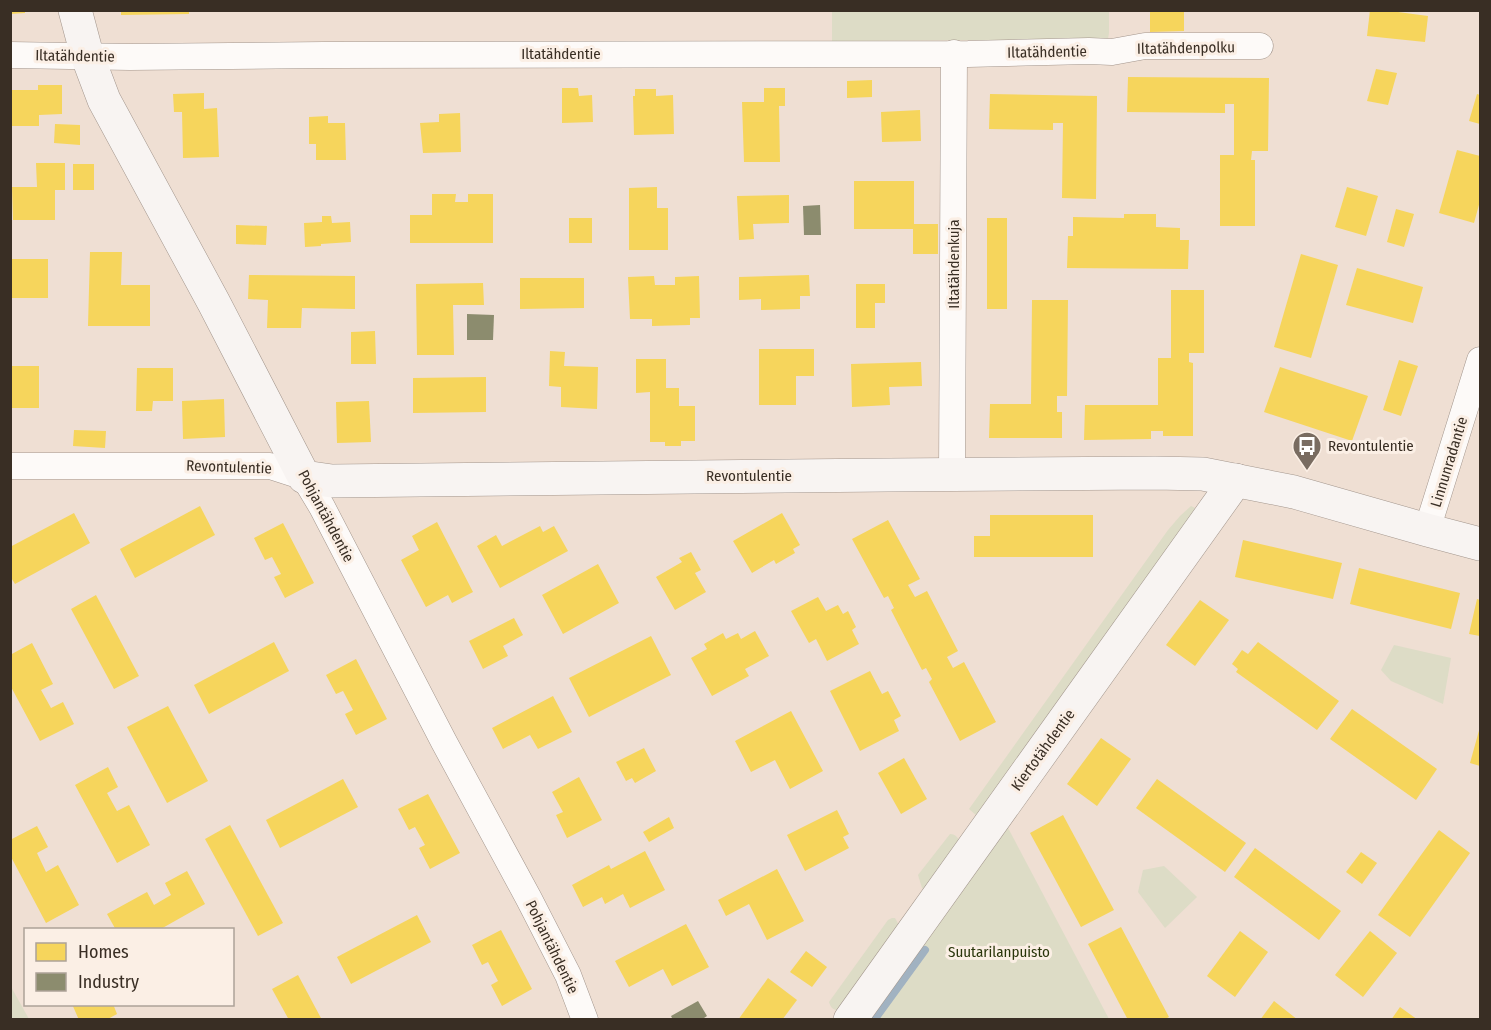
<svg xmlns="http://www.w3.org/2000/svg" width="1491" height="1030" viewBox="0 0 1491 1030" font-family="'Fira Sans Condensed',sans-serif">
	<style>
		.green { fill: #dddcc6 }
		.homes { fill: #f6d55c }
		.industry { fill: #8c8c6e }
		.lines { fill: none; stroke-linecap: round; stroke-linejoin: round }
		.stream { stroke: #a1b2c1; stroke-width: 8 }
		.street-casing { stroke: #a3968d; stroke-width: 27 }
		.secondary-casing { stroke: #a3968d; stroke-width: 34 }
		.street { stroke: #fdfaf8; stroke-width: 26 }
		.secondary { stroke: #f8f4f2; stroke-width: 33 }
		.labels { text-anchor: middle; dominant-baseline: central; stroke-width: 6; stroke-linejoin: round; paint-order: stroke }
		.street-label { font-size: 15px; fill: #392e24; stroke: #fbefe5 }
		.poi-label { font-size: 15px; fill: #392e24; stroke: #fbefe5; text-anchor: start }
		.park-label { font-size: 15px; fill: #2a360b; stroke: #fbefe5 }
	</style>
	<rect width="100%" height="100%" fill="#efdfd3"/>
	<!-- green -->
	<g class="green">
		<polygon points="832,11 1109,11 1109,33 1108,39 832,41"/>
		<polygon points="1191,506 1195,508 1196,513 977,816 969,809 1168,530 1180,516"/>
		<polygon points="1394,645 1451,658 1443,704 1391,681 1381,670"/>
		<polygon points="1007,826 1109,1019 868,1020"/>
		<path d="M 950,834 C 956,834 958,838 961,843 L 926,891 L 922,888 L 918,875 Z"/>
		<polygon points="1164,866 1197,897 1165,928 1138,892 1143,870"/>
		<path d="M 892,918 L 895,918 L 900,927 L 841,1011 C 834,1010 831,1009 829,1002 L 888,920 Z"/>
		<polygon points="10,985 29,1019 11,1019"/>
	</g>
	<!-- homes -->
	<g class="homes">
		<polygon points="10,10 25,10 25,13 10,14"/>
		<polygon points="121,10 189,10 189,14 121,15"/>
		<polygon points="1150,10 1184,10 1184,31 1150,32"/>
		<polygon points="1370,10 1383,10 1428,16 1425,42 1367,36"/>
		<polygon points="1376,69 1397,73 1388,105 1367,101"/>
		<polygon points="1128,77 1269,78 1268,151 1252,151 1251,160 1255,160 1255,226 1220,226 1220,155 1234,155 1234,104 1225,104 1225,113 1127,112"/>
		<polygon points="872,80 872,97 847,98 847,81"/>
		<polygon points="38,85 62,85 62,114 39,115 39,126 10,126 10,90 38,90"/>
		<polygon points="562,88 578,88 579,96 592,95 593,122 562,123"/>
		<polygon points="764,88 785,88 785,106 779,106 780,162 744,162 742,102 764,102"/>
		<polygon points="635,89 656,89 656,96 673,95 674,134 634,135 633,96 635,96"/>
		<polygon points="204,93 204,109 217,108 219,157 183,158 182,112 174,112 173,94"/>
		<polygon points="990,94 1097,96 1096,199 1062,198 1063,123 1053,123 1053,130 989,129"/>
		<polygon points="1477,94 1480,95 1480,124 1469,121"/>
		<polygon points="920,110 921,141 882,142 881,112"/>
		<polygon points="460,113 461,152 423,153 420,123 439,122 439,114"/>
		<polygon points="328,116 328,123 345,123 346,160 316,160 316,144 309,144 309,117"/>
		<polygon points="55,124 80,125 80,145 54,143"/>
		<polygon points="1457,150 1480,156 1480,201 1474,223 1439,213"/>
		<polygon points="36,163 65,163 65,190 55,190 55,220 13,220 12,187 37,187"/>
		<rect x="73" y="164" width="21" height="26"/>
		<polygon points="854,181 914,181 914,224 938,224 938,254 913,254 913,229 854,229"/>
		<polygon points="657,187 657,208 668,208 668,250 629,250 629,188"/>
		<polygon points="1347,187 1378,196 1366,236 1335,227"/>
		<polygon points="432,194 456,194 455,202 468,202 468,194 493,194 493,243 410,243 410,215 432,215"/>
		<polygon points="789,195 789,223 753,224 754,239 739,240 737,196"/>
		<polygon points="1396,209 1414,214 1404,247 1387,242"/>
		<polygon points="1124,214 1156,214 1156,227 1180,228 1180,240 1189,240 1188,269 1067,268 1068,236 1073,236 1073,217 1124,218"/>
		<polygon points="322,216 331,216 332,223 350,222 351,242 321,244 321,246 305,247 304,223 322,222"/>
		<rect x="569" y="218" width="23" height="25"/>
		<rect x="987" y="218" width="20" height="91"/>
		<polygon points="236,225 267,226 266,245 236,244"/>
		<polygon points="90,252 122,252 121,285 150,285 150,326 88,326"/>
		<polygon points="1301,254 1338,265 1311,358 1274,347"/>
		<rect x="10" y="259" width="38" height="39"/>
		<polygon points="1357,268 1423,287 1413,323 1346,305"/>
		<polygon points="249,275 355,276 355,309 302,308 301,328 267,328 268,300 248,299"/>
		<polygon points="809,275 810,296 800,296 800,309 761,310 761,299 739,300 739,277"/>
		<polygon points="654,276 655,285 675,285 675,277 699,276 700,318 690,318 690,325 652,326 652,319 630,319 628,277"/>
		<polygon points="520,278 584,278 584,308 520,309"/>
		<polygon points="483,283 484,305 453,305 454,355 417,355 416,284"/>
		<polygon points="856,284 885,284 885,303 875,303 875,328 856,328"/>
		<polygon points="1171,290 1204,290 1204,353 1189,353 1189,362 1193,363 1193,436 1163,436 1163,431 1151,431 1151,439 1084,440 1085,405 1158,405 1158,358 1171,358"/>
		<polygon points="1032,300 1068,300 1067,396 1057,396 1057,412 1062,412 1062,438 989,438 990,404 1031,404"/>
		<polygon points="375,331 376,364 351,364 351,332"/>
		<polygon points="759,349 814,349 814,376 796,376 796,405 759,405"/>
		<polygon points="550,351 565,352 564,366 598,367 597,409 561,407 561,387 549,386"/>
		<polygon points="636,359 666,359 666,388 679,388 679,406 695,406 695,441 681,441 681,446 665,446 665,442 650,442 650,392 636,393"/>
		<polygon points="1399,360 1418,366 1401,416 1383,410"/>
		<polygon points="921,362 922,386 889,387 890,405 852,407 851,364"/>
		<rect x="10" y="366" width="29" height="42"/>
		<polygon points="1280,367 1368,396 1352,441 1264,412"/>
		<polygon points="137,368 173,368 173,401 153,401 152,411 136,411"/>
		<polygon points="486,377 486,412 413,413 413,378"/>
		<polygon points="224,399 225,437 183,439 182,401"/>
		<polygon points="369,401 371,442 337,443 336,402"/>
		<polygon points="74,430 106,431 105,448 73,446"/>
		<polygon points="200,506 215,535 135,578 120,549"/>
		<polygon points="74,513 90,543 15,584 10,576 10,547"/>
		<polygon points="782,513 800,545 793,549 795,553 776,564 774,560 752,573 733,541"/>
		<polygon points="990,515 1093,515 1093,557 974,557 974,536 990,536"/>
		<polygon points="888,520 920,579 908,585 915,597 927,591 958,651 947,657 953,668 964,662 996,722 960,741 929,682 932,679 926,668 922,670 891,610 894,608 888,596 884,598 852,539"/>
		<polygon points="437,522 473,592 452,603 448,595 426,607 401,560 419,550 412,536"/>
		<polygon points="283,523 314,583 285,598 274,577 281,574 272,557 265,560 254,538"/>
		<polygon points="540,526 543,532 554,526 568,551 500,588 477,546 496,535 502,546"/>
		<polygon points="1243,540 1342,563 1333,599 1235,577"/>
		<polygon points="691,552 701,570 695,573 706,592 675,610 656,577 682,562 679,558"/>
		<polygon points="598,564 619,603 563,634 542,595"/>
		<polygon points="1359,568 1460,593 1451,629 1350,604"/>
		<polygon points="96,595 139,676 114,689 71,609"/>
		<polygon points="818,597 826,611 838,605 843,614 848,611 856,627 852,630 859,644 827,661 816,639 809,643 791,611"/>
		<polygon points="1477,599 1480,600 1480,636 1469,634"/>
		<polygon points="1200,600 1229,620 1195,666 1166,645"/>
		<polygon points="514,618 523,635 503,646 508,656 483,669 469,641"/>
		<polygon points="755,631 769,656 745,669 749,676 712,696 691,658 707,649 704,644 723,633 726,639 738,633 741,639"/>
		<polygon points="651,636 671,675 589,717 569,678"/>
		<polygon points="274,642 289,671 209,714 194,685"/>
		<polygon points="1258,642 1339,701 1317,730 1236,672 1238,669 1232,664 1242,650 1248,654"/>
		<polygon points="32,643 53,684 41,690 51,708 63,702 74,724 40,741 10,685 10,655"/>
		<polygon points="356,659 387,719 356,735 345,714 353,710 343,691 336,694 326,675"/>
		<polygon points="870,671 882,694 888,691 901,716 894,720 899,731 860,751 830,691"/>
		<polygon points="553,696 572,732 538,749 530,735 503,749 492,728"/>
		<polygon points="168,706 208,781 167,803 127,727"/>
		<polygon points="1352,709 1437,769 1416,800 1330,739"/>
		<polygon points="791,711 823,771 790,789 775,760 751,772 735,741"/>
		<polygon points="1480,727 1480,766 1470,763"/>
		<polygon points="1101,738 1131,759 1097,806 1067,784"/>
		<polygon points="644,748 656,771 635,783 632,778 626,781 616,762"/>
		<polygon points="904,758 927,799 901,814 878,773"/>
		<polygon points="108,767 118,787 107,793 117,811 129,805 150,845 117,863 75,785"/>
		<polygon points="579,777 602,820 567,838 556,815 563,812 552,792"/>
		<polygon points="343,779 358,807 280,848 266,820"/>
		<polygon points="1157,779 1246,843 1225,872 1136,808"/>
		<polygon points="428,794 460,853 430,869 419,848 425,845 415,827 409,830 398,809"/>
		<polygon points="837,810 849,834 843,837 849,848 805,871 787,835"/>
		<polygon points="1063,815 1114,910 1081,927 1030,833"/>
		<polygon points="669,817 674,828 649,842 643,832"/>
		<polygon points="230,825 283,923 258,936 205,839"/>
		<polygon points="37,826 48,847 37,853 46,872 58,865 79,905 46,923 10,855 10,840"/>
		<polygon points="1439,830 1470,853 1410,937 1378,915"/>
		<polygon points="1255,848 1341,911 1319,940 1234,877"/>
		<polygon points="645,851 665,890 630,908 623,894 605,904 602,897 583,907 572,885 609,865 611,869"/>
		<polygon points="1361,852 1377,863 1362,884 1346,872"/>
		<polygon points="777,869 804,921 767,940 749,904 726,916 718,900"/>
		<polygon points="187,871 205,904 159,930 116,930 107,914 147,892 154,905 171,895 165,883"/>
		<polygon points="417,915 431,942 351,984 337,957"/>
		<polygon points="686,924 709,967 672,986 663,969 629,987 615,961"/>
		<polygon points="1121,927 1169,1017 1163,1020 1128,1020 1088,944"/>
		<polygon points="501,930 532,989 502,1006 491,985 498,981 488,962 482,965 472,945"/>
		<polygon points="1240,931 1268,952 1235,997 1207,976"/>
		<polygon points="1370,931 1397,953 1363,997 1335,975"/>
		<polygon points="806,951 827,967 812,987 790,972"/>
		<polygon points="298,975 322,1020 289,1020 272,989"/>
		<polygon points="768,978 797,1000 782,1020 738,1020"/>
		<polygon points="1274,1001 1298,1020 1260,1020"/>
		<polygon points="72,1004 113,1004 117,1014 106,1020 79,1020"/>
		<polygon points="1400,1007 1418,1020 1391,1020"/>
	</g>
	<!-- industry -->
	<g class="industry">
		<polygon points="820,205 821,235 804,235 803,206"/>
		<polygon points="467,314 494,315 493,340 467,340"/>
		<polygon points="698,1001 707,1016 701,1020 673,1020 671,1016"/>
	</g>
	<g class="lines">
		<!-- stream -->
		<polyline class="stream" points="874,1020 925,950"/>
		<!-- street casing -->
		<g class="street-casing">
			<g id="street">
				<polyline points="10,55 130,57 324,55 968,54 1089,51 1112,52 1145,46 1260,46"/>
				<polyline points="10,466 270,466 304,477 322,507 444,742 529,899 568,975 585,1020"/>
				<polyline points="952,474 954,53"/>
				<polyline points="1427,530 1480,360"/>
			</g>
		</g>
		<!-- secondary casing -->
		<g class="secondary-casing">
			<g id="secondary">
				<polyline points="75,10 87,55 104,100 214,303 304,477 332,481 888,475 1155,473 1203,474 1294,492 1427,530 1480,544"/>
				<polyline points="850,1020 1236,480"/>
			</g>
		</g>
		<!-- street -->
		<use href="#street" class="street"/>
		<!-- secondary -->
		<use href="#secondary" class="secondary"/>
	</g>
	<!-- icons -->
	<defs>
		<g id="bus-pin" transform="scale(1.5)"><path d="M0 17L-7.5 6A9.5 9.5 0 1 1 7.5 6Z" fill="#796c61" stroke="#fbefe5"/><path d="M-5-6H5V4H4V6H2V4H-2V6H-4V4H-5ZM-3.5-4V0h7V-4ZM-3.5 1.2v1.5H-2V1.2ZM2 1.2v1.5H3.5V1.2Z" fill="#fff"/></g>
	</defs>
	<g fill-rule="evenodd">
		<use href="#bus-pin" x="1307" y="446"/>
	</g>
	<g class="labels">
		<!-- street labels -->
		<g class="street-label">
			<text transform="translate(1186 48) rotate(-1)">Iltatähdenpolku</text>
			<text transform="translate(1047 52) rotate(-1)">Iltatähdentie</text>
			<text x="561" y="54">Iltatähdentie</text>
			<text transform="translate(75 56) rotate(1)">Iltatähdentie</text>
			<text transform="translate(954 264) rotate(-90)">Iltatähdenkuja</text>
			<text transform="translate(1449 462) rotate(-73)">Linnunradantie</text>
			<text transform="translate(229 467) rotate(2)">Revontulentie</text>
			<text x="749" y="476">Revontulentie</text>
			<text transform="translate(326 516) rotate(62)">Pohjantähdentie</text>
			<text transform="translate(1043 750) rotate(-54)">Kiertotähdentie</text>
			<text transform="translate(552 947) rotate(64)">Pohjantähdentie</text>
		</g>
		<!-- poi labels -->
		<g class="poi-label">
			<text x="1328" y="446">Revontulentie</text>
		</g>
		<!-- park labels -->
		<g class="park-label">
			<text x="999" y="952">Suutarilanpuisto</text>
		</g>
	</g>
	<!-- border -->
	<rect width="1491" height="1030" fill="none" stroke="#392e24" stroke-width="24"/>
	<!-- legend -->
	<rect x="24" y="928" width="210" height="78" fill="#fbefe5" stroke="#ada298" stroke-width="1.5"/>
	<rect x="36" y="943" width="30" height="18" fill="#f6d55c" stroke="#ada298" stroke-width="1.5"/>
	<text x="78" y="958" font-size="18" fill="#392e24">Homes</text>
	<rect x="36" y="973" width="30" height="18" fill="#8c8c6e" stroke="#ada298" stroke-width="1.5"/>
	<text x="78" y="988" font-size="18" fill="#392e24">Industry</text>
</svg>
